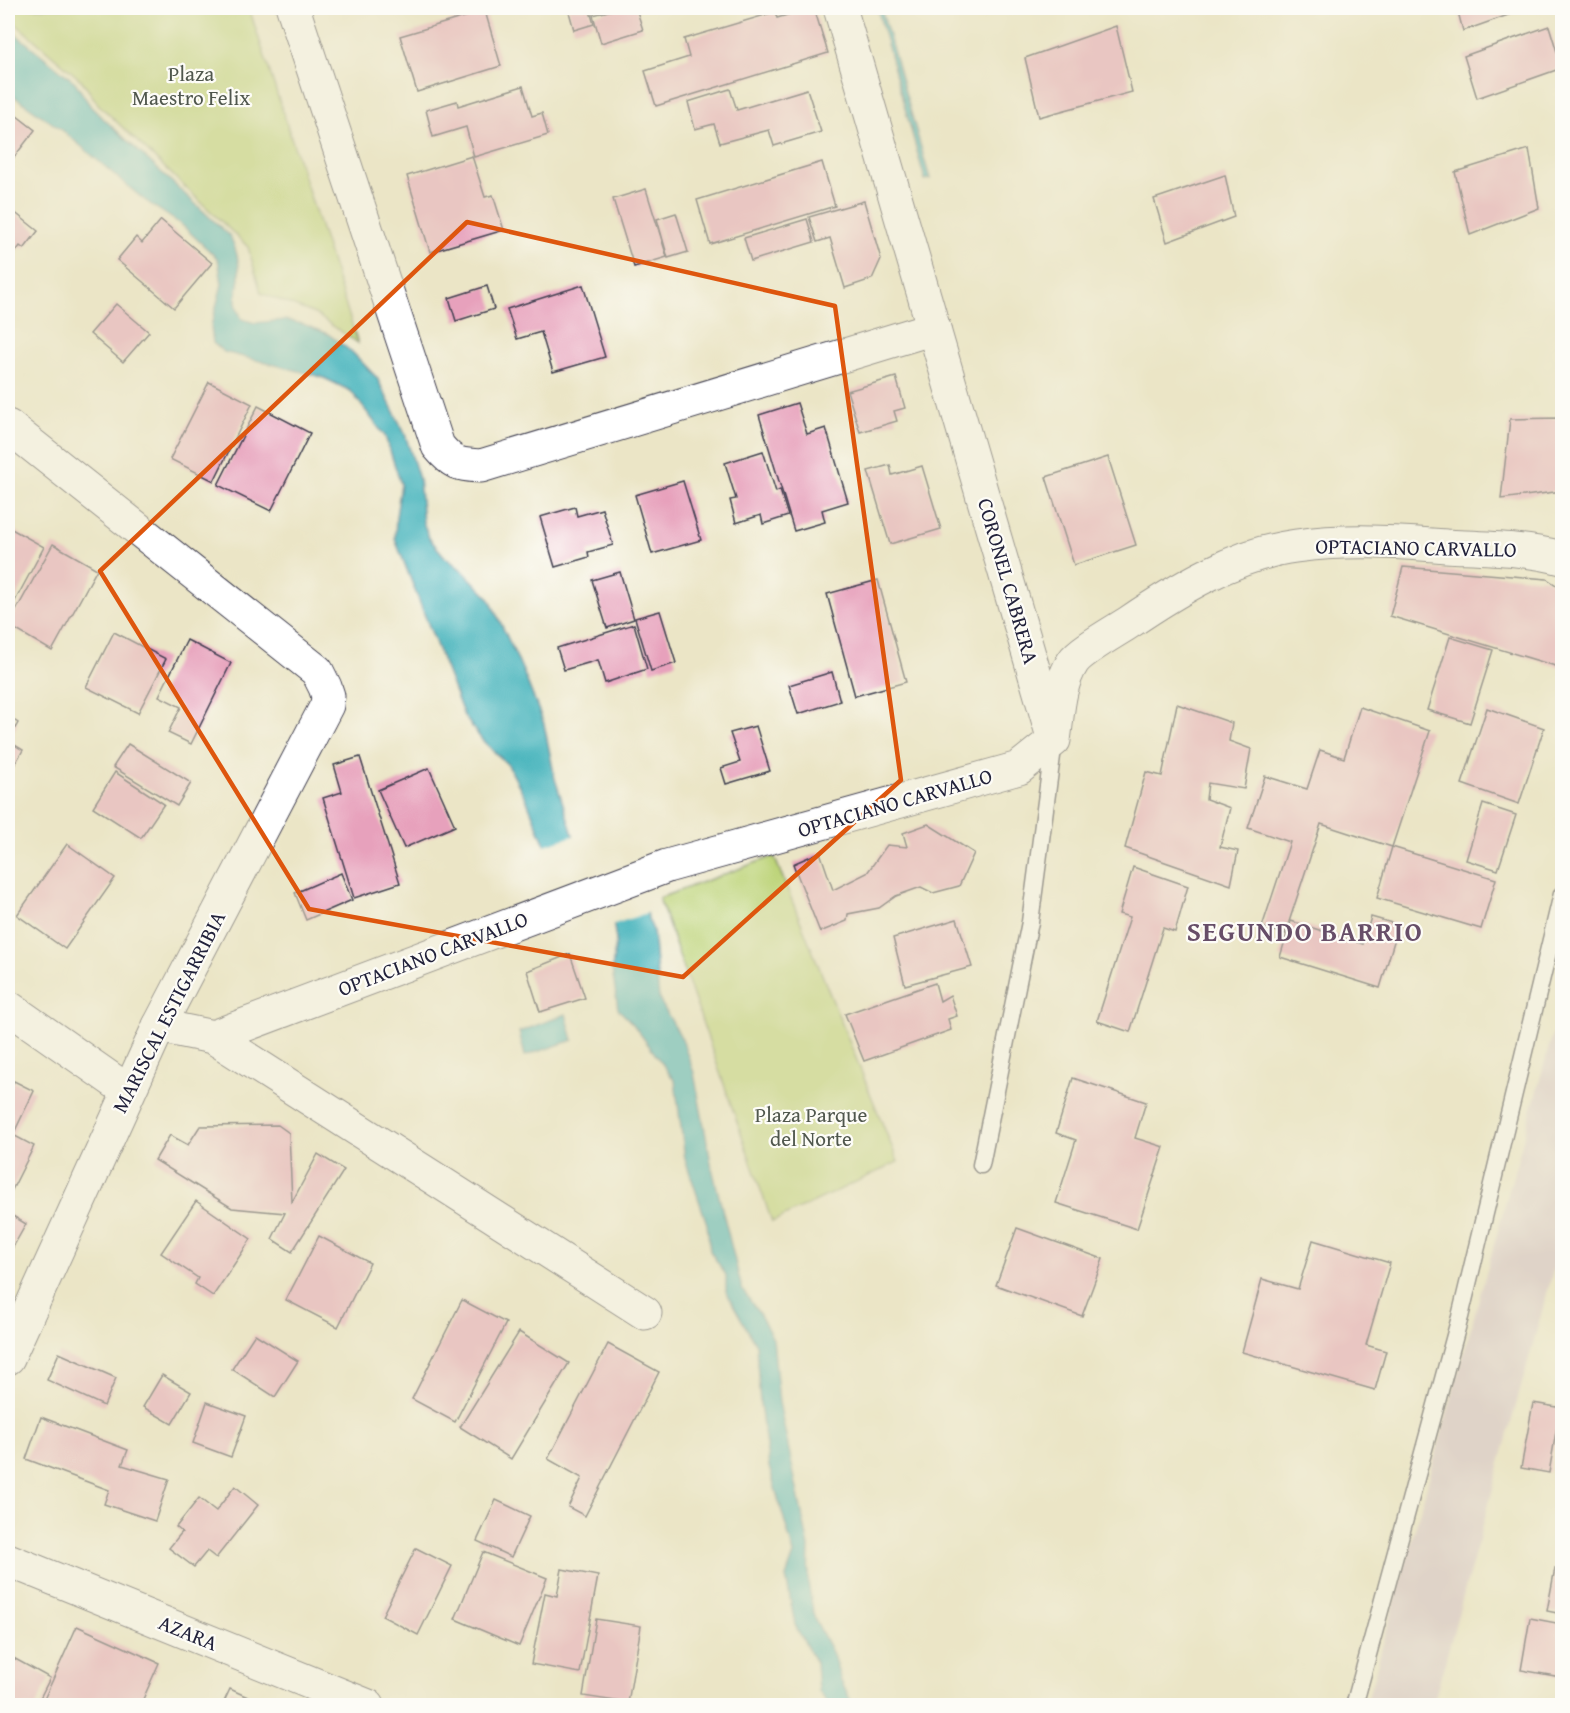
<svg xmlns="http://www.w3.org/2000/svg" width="1570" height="1713" viewBox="0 0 1570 1713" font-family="'Gentium Book Plus',serif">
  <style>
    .industrial { fill: #d1bdc9 }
    .green { fill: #bcd377; stroke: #6f7a59; stroke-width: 1.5 }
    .water { fill: #43b2bb; stroke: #326a7b; stroke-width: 1.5 }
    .pier { fill: #ebe5c6 }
    .building { fill: #e7a1bc }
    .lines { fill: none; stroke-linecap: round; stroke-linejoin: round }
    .service-casing { stroke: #403f50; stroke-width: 19 }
    .minor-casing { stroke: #403f50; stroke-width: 35 }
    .service { stroke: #fff; stroke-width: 16 }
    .minor { stroke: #fff; stroke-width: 33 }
    .marked { fill: none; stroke: #de560e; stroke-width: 4.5; stroke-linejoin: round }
    .labels { text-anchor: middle; stroke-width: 4.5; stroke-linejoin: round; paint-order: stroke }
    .park-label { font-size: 21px; fill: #50574d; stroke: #fdfcf7 }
    .street-label { font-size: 21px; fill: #22223b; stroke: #fdfcf7 }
    .district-label { font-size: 27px; font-weight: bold; letter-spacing: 1.5px; fill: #674e68; stroke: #fdfcf7 }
  </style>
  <rect width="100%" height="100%" fill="#fdfcf7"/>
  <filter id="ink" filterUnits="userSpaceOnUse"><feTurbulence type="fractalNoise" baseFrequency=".0167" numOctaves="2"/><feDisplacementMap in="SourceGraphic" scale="12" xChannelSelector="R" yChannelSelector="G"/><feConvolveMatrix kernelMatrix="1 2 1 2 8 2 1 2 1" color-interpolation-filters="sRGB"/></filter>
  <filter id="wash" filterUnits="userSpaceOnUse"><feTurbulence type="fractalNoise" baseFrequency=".008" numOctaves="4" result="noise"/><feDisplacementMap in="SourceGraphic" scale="24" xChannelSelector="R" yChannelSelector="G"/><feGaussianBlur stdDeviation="1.35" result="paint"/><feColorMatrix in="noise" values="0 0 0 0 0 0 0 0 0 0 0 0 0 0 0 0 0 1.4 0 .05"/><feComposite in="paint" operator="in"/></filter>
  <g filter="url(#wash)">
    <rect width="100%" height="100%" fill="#ebe5c6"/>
    <polygon class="industrial" points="1562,1000 1562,1239 1433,1705 1366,1705"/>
    <g class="green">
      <polygon points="8,8 249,8 358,343 315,314 261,293 248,247 98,104 82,81 8,17"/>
      <polygon points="774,856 898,1162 772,1222 659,898"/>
    </g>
    <g class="water">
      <polygon points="877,8 881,8 930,179 925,180"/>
      <path d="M 8,28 L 75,82 L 91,107 L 230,236 C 237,250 240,262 239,278 C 237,295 232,301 242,319 L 255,323 L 285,320 L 303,324 L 328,334 L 353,353 L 377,378 L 405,434 L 419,479 L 423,522 L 429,538 L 445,557 L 463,571 L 489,598 L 523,671 L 544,724 L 555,779 L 576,844 L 548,852 L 527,801 L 508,765 L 482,740 L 464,716 L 395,539 L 396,517 L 401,484 L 385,436 L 351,391 L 322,377 L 224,352 L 213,343 L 211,326 L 222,284 L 218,259 L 183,226 L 143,199 L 62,130 L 8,92 Z"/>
      <polygon points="646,904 648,919 653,930 659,999 682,1039 694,1073 712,1168 742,1289 760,1315 773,1339 779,1402 809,1547 808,1582 814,1617 833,1654 841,1681 853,1705 830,1705 818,1691 816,1663 795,1625 786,1577 794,1554 769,1467 760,1404 756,1345 726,1292 726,1275 710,1251 707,1224 685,1159 675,1081 633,1024 618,1009 612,969 616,940 612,914"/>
      <polygon points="566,1014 573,1040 525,1056 519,1032"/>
    </g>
    <g class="pier">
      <polygon points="576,835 579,843 577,846 549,855 545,853 542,846"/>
      <polygon points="646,901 649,903 650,912 611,925 610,911"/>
    </g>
    <g id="blocks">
      <g class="building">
        <polygon points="568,8 589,8 594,24 574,30"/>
        <polygon points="620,8 636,8 643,30 601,43 593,15"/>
        <polygon points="811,8 814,8 828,53 656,106 645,71 689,57 684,39 775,12 777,18"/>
        <polygon points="1457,8 1528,8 1463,31"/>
        <polygon points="485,11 501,66 417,92 400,36"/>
        <polygon points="1116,26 1132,92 1039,117 1025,58"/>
        <polygon points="1549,26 1562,68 1477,98 1464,56"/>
        <polygon points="523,86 532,116 542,113 548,135 474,157 466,127 433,137 426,110 457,101 458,106"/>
        <polygon points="730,89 737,110 807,89 821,132 774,146 769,130 720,143 714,124 695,129 688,102"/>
        <polygon points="8,109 35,130 8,165"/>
        <polygon points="1529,149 1539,208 1470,235 1455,172"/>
        <polygon points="472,156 485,197 493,195 504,230 430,252 407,176"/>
        <polygon points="822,162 835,206 710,244 697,200"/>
        <polygon points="1225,175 1234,217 1167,242 1154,199"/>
        <polygon points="646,189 667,257 634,267 613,199"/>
        <polygon points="864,201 881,259 872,279 845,288 830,238 817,242 809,217"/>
        <polygon points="8,207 38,231 24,249 20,246 8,262"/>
        <polygon points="676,213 688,252 668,258 657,219"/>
        <polygon points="807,219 814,242 751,261 744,238"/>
        <polygon points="161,220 212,263 174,308 117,260 136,237 142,243"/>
        <polygon points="583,285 605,357 553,372 541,332 517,339 507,309"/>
        <polygon points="487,286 494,309 456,321 449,298"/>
        <polygon points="116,304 149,332 123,362 90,334"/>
        <polygon points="896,377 905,408 894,411 897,421 860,432 847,391"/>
        <polygon points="209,382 252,404 214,481 170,459"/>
        <polygon points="797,403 807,434 826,428 848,502 822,510 825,522 794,531 759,415"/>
        <polygon points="258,406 310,433 271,511 218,485"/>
        <polygon points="1562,418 1562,491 1501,499 1510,419"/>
        <polygon points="763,451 776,492 780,490 788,516 763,524 761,515 736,523 730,500 736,499 725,463"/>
        <polygon points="1108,457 1136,545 1074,565 1046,477"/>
        <polygon points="890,465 892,475 922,466 941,529 890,544 868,471"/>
        <polygon points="683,481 701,540 652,554 635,495"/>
        <polygon points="575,507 577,516 602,509 613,545 588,552 589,557 555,567 540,517"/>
        <polygon points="8,527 44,547 8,614"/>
        <polygon points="53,544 97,569 52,651 8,625"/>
        <polygon points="1403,567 1547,579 1562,589 1562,668 1390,616"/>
        <polygon points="620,572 634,619 607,628 592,580"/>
        <polygon points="878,580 906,682 855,696 827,594"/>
        <polygon points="660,611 676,663 651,671 635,618"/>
        <polygon points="634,624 647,669 605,683 598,660 564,670 557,648"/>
        <polygon points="114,632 166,659 138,713 86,687"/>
        <polygon points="1450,637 1493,650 1470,723 1427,710"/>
        <polygon points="187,640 231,663 191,744 168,733 181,707 159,696"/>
        <polygon points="832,672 840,701 798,714 789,685"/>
        <polygon points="1177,704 1232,723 1229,741 1251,749 1244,789 1208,783 1206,799 1230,808 1220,847 1238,851 1231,885 1125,848 1146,772 1162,776"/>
        <polygon points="1360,707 1430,731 1392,847 1321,824 1285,934 1262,927 1290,842 1248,828 1265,776 1307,789 1320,750 1344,758"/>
        <polygon points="1487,708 1544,728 1519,804 1462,784"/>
        <polygon points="8,716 18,723 8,741 23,750 8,776"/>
        <polygon points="756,726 770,771 726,784 721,768 740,762 730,733"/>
        <polygon points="128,744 191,783 177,806 113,767"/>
        <polygon points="360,757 400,883 354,898 323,798 342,792 334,765"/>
        <polygon points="429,768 455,826 404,848 378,790"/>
        <polygon points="115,772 164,804 141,838 93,807"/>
        <polygon points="1483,804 1516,815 1498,870 1466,860"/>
        <polygon points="928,824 974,853 959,886 933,893 921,887 896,896 879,908 848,914 847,921 820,932 793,864 820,852 833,890 867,873 887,845 907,847 903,833"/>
        <polygon points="67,844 115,878 65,949 17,915"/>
        <polygon points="1392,847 1496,879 1481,929 1377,898"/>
        <polygon points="1133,867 1188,886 1175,932 1163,928 1130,1032 1097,1021 1130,917 1119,914"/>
        <polygon points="341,873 352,900 306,920 295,893"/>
        <polygon points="1371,917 1399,925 1380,988 1280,957 1291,921 1363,944"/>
        <polygon points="957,919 972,967 905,985 893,938"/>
        <polygon points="570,954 585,998 540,1012 527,971"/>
        <polygon points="935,983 940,1001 950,995 957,1016 948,1019 951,1030 864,1061 845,1014"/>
        <polygon points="1073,1078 1146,1102 1135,1138 1164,1147 1137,1229 1056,1203 1076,1140 1056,1133"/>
        <polygon points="14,1081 34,1091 13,1135 34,1146 8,1198 8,1094"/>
        <polygon points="278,1125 289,1133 292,1202 318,1154 344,1170 292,1252 272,1239 285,1213 232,1208 155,1160 170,1135 188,1145 200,1126"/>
        <polygon points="196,1201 251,1239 213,1296 195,1284 198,1278 161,1253"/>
        <polygon points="8,1213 26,1224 8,1256"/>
        <polygon points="1017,1228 1103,1259 1082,1316 996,1285"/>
        <polygon points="319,1236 370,1263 338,1327 286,1300"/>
        <polygon points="1313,1240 1390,1263 1366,1345 1386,1351 1375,1390 1242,1352 1262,1279 1298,1289"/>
        <polygon points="462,1300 506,1323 455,1422 412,1399"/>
        <polygon points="519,1332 569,1363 511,1459 460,1427"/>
        <polygon points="255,1334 298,1361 275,1397 232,1369"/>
        <polygon points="608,1344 659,1372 585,1516 568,1507 582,1478 548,1459"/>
        <polygon points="59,1353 116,1378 104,1406 47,1380"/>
        <polygon points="162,1375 191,1392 172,1424 143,1407"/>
        <polygon points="207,1402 246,1416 231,1457 193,1443"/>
        <polygon points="1533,1403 1562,1408 1562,1427 1557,1426 1549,1473 1521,1468"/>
        <polygon points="41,1417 128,1450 122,1465 169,1479 155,1521 104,1504 109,1490 26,1459"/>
        <polygon points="235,1486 258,1505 216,1558 207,1551 194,1567 169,1548 182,1532 176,1527 199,1498 216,1511"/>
        <polygon points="496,1500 530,1516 511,1557 477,1541"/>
        <polygon points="416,1548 452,1566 418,1635 382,1616"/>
        <polygon points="483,1552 547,1578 519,1646 455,1619"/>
        <polygon points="1555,1568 1562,1570 1562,1614 1547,1611"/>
        <polygon points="562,1569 598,1576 580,1673 531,1664 545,1593 557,1596"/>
        <polygon points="1530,1618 1562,1624 1561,1677 1521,1670"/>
        <polygon points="596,1619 641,1626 628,1703 583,1696"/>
        <polygon points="77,1626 159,1663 140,1706 41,1706"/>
        <polygon points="8,1655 50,1678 36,1706 12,1706 8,1703"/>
        <polygon points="230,1689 252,1699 249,1706 222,1706"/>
      </g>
    </g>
  </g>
  <g filter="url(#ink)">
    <use href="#blocks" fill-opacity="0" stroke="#403f50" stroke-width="1.5"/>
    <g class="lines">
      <defs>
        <g id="service">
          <polyline points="981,1165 1030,922 1054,741"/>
          <polyline points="1354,1706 1460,1317 1562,894"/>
        </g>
        <g id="minor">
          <path d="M 293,8 L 438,446 C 453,464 458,465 481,466 L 934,328"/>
          <polyline points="840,8 1051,730"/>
          <polyline points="8,426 317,671 325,687 328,696 327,705 159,1026 8,1358"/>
          <polyline points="8,1007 128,1091"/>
          <path d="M 159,1026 L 213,1037 L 667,866 L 1019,768 L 1054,740 C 1058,714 1058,685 1073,662 C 1080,651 1116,631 1128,623 C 1178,589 1235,554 1296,546 C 1345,539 1397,542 1446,546 C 1485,548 1524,548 1562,558"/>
          <polyline points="213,1037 645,1313"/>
          <polyline points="8,1560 368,1706"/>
        </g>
      </defs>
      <use href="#service" class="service-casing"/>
      <use href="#minor" class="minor-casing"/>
      <use href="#service" class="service"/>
      <use href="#minor" class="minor"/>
    </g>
  </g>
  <path d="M0 0H1570V1713H0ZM 467,222 L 835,306 L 901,780 L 683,977 L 309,909 L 100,571 Z" fill="#ebe5c6" fill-opacity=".55" fill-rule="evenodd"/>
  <path class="marked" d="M 467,222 L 835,306 L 901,780 L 683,977 L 309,909 L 100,571 Z"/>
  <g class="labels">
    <g class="park-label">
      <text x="191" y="81">Plaza<tspan x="191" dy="24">Maestro Felix</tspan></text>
      <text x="811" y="1122">Plaza Parque<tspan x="811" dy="24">del Norte</tspan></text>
    </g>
    <g class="street-label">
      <text transform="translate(1416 548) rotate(1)" y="7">OPTACIANO CARVALLO</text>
      <text transform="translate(1008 581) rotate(74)" y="7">CORONEL CABRERA</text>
      <text transform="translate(895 803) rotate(-16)" y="7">OPTACIANO CARVALLO</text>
      <text transform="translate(433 954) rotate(-21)" y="7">OPTACIANO CARVALLO</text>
      <text transform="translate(169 1012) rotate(-63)" y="7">MARISCAL ESTIGARRIBIA</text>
      <text transform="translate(188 1633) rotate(22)" y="7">AZARA</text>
    </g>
    <g class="district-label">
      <text x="1305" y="941">SEGUNDO BARRIO</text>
    </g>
  </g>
  <rect width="1570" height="1713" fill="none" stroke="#fdfcf7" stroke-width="30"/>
</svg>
